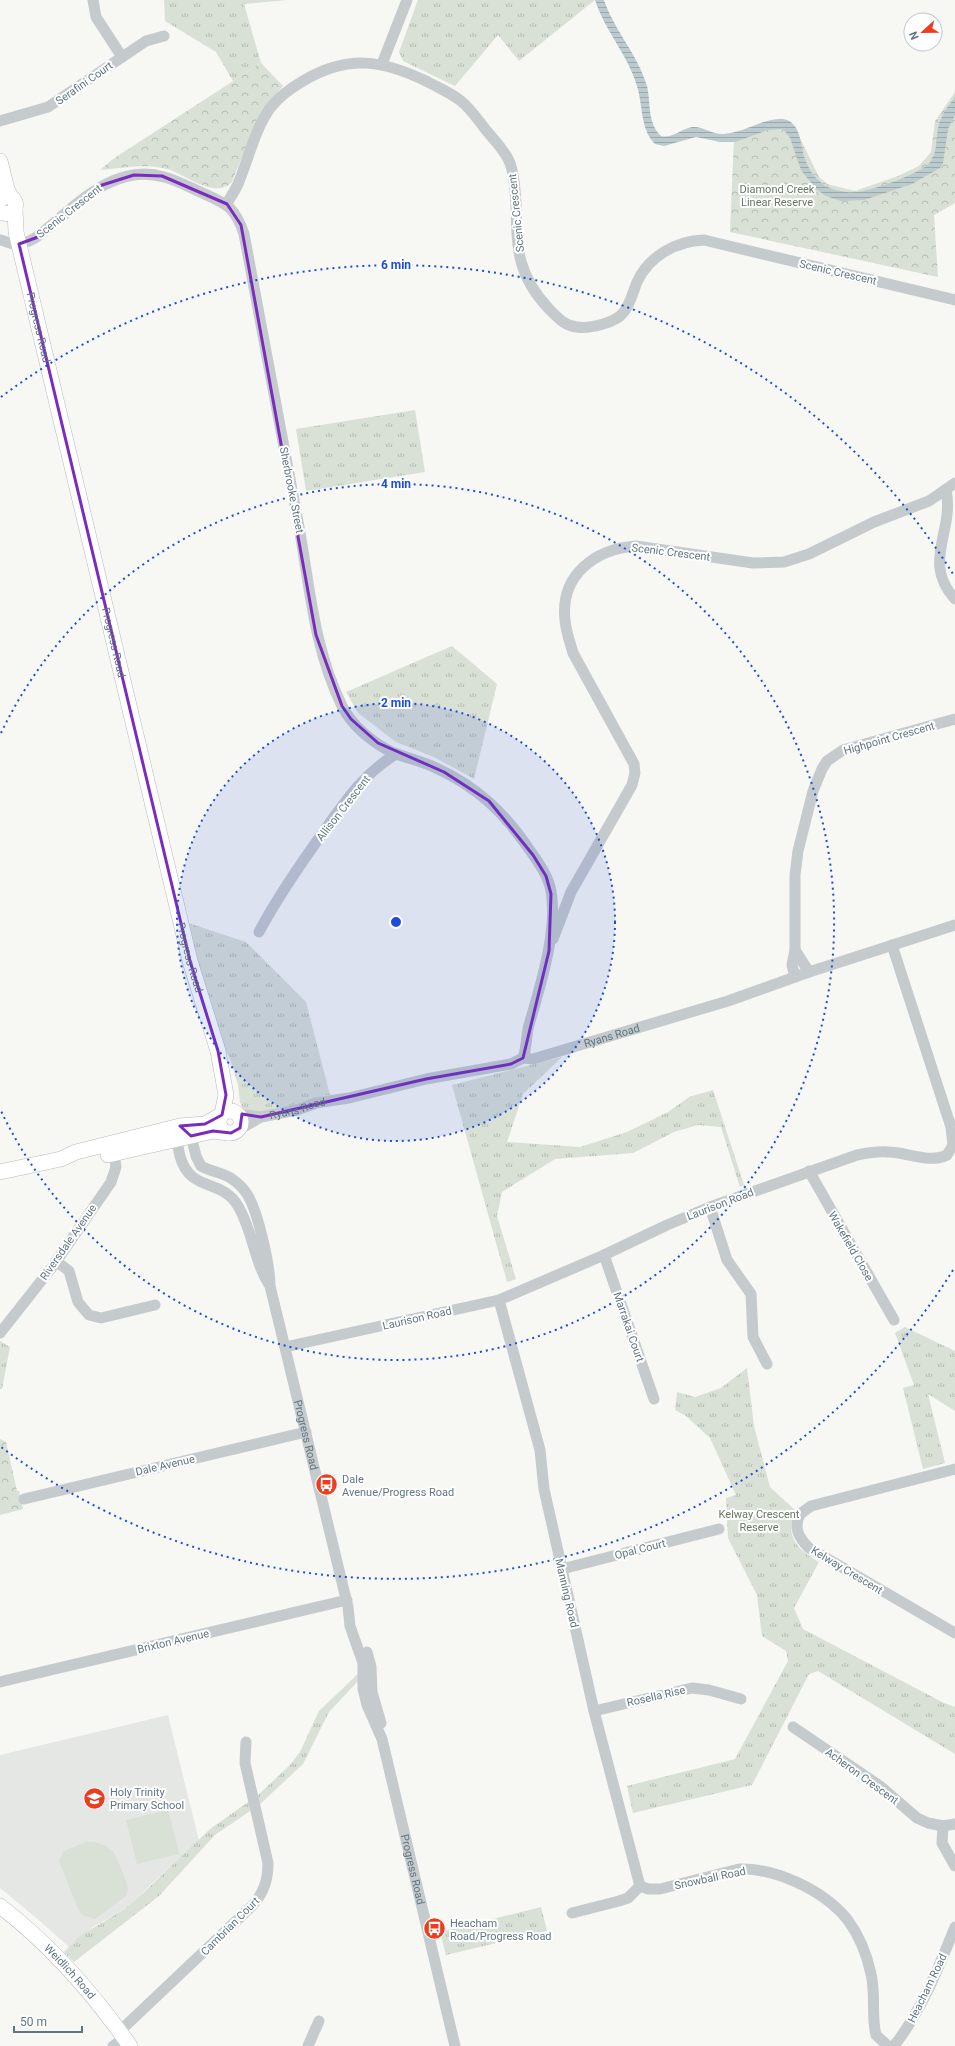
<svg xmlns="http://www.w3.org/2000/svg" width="955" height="2046" viewBox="0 0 955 2046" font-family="Roboto,sans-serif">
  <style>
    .built { fill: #e5e7e5 }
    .grass { fill: url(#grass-tufts) }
    .forest { fill: url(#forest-crowns) }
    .pitch { fill: #d9e0d5 }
    .water { fill: url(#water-rules) }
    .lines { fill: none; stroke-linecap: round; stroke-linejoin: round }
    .secondary-casing { stroke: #b4bcbf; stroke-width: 16 }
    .street { stroke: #c5cacc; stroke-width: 11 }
    .secondary { stroke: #fff; stroke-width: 15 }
    .marked { fill: none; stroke: #7b2cbf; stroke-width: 3; stroke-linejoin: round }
    .ring { fill: none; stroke: #1d4ed8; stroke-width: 2; stroke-dasharray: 2 4 }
    .labels { text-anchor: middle; stroke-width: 4; stroke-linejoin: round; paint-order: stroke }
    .street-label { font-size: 11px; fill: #607681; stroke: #fff }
    .park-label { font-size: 11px; fill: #667960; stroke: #fff }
    .poi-label { font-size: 11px; fill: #607681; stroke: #fff; text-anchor: start }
    .centre { fill: #1d4ed8; stroke: #fff; stroke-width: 2 }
    .ring-label { font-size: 12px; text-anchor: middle; font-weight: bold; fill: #1d4ed8; stroke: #fff; stroke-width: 4; stroke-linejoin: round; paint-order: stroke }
  </style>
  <defs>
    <pattern id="grass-tufts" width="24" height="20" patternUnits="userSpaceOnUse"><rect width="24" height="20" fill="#d9e0d5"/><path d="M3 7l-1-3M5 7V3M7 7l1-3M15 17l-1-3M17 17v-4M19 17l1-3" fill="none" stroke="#b3bab2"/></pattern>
    <pattern id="forest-crowns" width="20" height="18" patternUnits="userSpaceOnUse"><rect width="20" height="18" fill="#d9e0d5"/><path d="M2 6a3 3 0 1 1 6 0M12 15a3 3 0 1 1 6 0" fill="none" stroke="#b3bab2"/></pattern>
    <pattern id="water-rules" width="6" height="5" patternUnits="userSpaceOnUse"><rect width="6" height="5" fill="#bbcacd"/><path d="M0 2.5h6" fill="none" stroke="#9ba9ac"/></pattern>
  </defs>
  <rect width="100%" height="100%" fill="#f7f7f4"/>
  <polygon class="built" points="168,1715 199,1841 148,1887 138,1898 123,1910 93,1927 69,1947 40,1921 0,1888 0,1755"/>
  <g class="grass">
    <polygon points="164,0 288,0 244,4 261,63 233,81 216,52 165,21"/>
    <polygon points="418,0 595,0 519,61 498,35 455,86 403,61 399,52"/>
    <polygon points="415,410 425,472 306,491 296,429"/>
    <polygon points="452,646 497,684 474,779 434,757 396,742 358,713 346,692"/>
    <path d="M 185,922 L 246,942 L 306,1002 L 330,1095 C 318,1096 310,1102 300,1105 C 287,1109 254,1116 243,1109 L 240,1102 L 238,1085 L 232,1064 L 219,1035 Z"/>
    <polygon points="562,1057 523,1094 507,1142 580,1147 627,1132 668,1112 689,1097 713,1090 744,1185 740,1187 721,1127 698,1125 674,1132 633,1153 555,1159 502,1192 497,1216 516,1279 507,1282 452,1085"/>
    <polygon points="905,1327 955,1351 955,1411 928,1394 945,1463 923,1469 903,1388 914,1385 895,1333"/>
    <polygon points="0,1341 10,1347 2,1389 0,1389"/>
    <path d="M 747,1368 L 754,1426 L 770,1487 L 795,1510 C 785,1537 796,1548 819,1562 L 794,1608 L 803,1629 L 944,1703 L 955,1707 L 955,1754 L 818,1671 L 809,1674 L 752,1785 L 633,1813 L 627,1786 L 735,1759 L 788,1661 L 786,1651 L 762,1636 L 757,1595 L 728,1538 L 726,1498 L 736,1495 L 710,1438 L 686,1416 L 675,1410 L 677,1392 L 695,1397 L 721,1388 Z"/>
    <polygon points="360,1672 360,1679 329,1712 303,1764 258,1806 256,1797 290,1765 300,1752 319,1711"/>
    <polygon points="251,1800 253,1809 215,1835 159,1896 74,1962 64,1952 80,1936 123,1910 138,1898 210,1829"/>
    <polygon points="541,1907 547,1931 446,1955 440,1932"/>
  </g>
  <g class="forest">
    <path d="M 261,63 L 283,86 C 257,117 247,145 232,182 C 214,200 186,174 167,169 C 147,163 121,168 100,170 L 113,159 Z"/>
    <polygon points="955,92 955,203 934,215 938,277 730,232 734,138 765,124 795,128 819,177 827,184 855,191 898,176 919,166 931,152 935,121"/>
    <polygon points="0,1439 6,1442 17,1491 19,1491 23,1509 0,1515"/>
  </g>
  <g class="pitch">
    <polygon points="168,1810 179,1854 137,1864 126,1820"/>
    <path d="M 86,1842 C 97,1841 107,1845 115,1854 L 127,1884 L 128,1890 L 126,1896 L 95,1919 L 84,1916 L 79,1911 L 59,1861 L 64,1851 Z"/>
  </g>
  <path class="water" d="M 595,0 L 604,0 C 614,30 638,55 647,86 C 651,102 647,123 661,136 C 672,139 681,129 692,127 C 703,126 713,135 724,134 C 730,133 736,132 742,130 C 755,126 768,118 783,119 C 802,122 800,146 805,159 C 809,171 818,183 830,188 C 837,191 848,193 857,192 C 871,191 924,173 931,161 C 937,153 936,138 938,128 C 940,117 948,106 955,97 L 955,115 L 948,129 L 943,163 L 940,168 L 912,184 L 864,200 L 841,201 L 826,196 L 816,189 L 801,170 L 790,138 L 783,129 L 768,130 L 735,142 L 720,142 L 696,137 L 664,146 L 655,144 C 640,129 643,105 637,86 C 628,55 605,31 595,0 Z"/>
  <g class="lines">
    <defs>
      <g id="secondary">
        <polyline points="0,161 7,189 11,197"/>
        <path d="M 0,199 L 9,196 C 23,202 12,220 0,211"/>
        <path id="s3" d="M 15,209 L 16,232 L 190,961 L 218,1051 L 226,1095 L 222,1114"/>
        <circle cx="230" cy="1122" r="11"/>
        <polyline points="108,1155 213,1131 228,1133"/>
        <polyline points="0,1172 61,1159 76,1152 180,1126 205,1124 221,1115"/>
        <path id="s4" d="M 0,1906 C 52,1946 93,1993 130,2046"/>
      </g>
    </defs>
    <use href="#secondary" class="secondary-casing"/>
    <g class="street">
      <polyline points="93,0 96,17 122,57"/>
      <polyline points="382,64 407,0"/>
      <polyline points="0,121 48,107 146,41 164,36"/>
      <path d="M 227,204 C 230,197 235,191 238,184 C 248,161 255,128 271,107 C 279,97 291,88 303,81 C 348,54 383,60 428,82 C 439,88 451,93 461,101 C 470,108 478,120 486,130 C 494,140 505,150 510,163 C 515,177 515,190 516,204 C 517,249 517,275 549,309 C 557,317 565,326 577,327 C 589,329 615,323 623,313 C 630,305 633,292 637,282 C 649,256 676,241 704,240 L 955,300"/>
      <path d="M 0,240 C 6,241 11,245 18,244 C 32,243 43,232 54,223 C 84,197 120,164 164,177 C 176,180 187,186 198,191 C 224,203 234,204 244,234 C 262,332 280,430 299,527 C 310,588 314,649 342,706 C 352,726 374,744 394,753 C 407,758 421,761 434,767 C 476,786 503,811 529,849 C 538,862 548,875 551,891 C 558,932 540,986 529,1025 C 526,1036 527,1047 523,1058"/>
      <path d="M 946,490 C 955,531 921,562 955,599"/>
      <path d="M 259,932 C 277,898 299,866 322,834 C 344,803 363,774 396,754"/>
      <path d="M 553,939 L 571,892 L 632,785 L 635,773 L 634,764 L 573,653 C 570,642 566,632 565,620 C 560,575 595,549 636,546 L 753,563 L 784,562 L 809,554 L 874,522 L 929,501 L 955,483"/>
      <polyline points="795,950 809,972"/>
      <polyline points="795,977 792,965 795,950 795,875 798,851 813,791 822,769 827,761 843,750 955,719"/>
      <polyline points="238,1114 261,1117"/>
      <path id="s1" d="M 238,1130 L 261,1117 L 297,1110 L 316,1103 L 349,1098 L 426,1079 L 511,1064 L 523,1058 L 533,1059 L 728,1001 L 809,972 L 955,925"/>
      <polyline points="809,1171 894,1320"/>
      <polyline points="710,1207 727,1260 751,1294 753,1337 767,1364"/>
      <polyline points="604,1255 654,1399"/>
      <polyline points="56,1261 69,1271 78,1302 89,1315 101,1318 155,1305"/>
      <path id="s2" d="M 270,1286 C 254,1262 253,1231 238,1206 C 222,1178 190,1193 180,1156 C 177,1144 177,1138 180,1126 L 191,1136 L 196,1156 L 201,1166 C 211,1172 223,1172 232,1179 C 238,1183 243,1188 247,1194 C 258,1211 270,1266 270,1286 L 348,1607 L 350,1626 L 363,1663 L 363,1689 L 367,1705 L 382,1739 L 455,2046"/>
      <polyline points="499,1300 540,1450 544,1489 594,1711 640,1886"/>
      <polyline points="0,1333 53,1266 111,1182 116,1167 113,1148"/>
      <path d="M 285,1347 L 499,1300 L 604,1255 L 667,1225 L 710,1207 L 857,1155 C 867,1153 877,1151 888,1152 C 907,1152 929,1164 947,1155 L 953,1145 L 951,1127 L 892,945"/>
      <path d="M 955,1469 L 811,1506 L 800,1514 C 793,1528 799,1538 809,1548 L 955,1633"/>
      <polyline points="24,1499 306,1432"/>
      <polyline points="562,1569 719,1529"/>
      <polyline points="367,1652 371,1667 372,1692 381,1723"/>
      <polyline points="0,1682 347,1600"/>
      <polyline points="594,1711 692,1688 709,1690 741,1699"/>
      <polyline points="793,1727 880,1786 917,1818 928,1823 943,1826 955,1824"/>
      <polyline points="943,1826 942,1843 955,1866"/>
      <path d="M 572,1913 L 619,1901 L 628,1898 L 640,1886 L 648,1889 L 660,1889 L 739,1869 C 776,1868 823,1890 847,1919 C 859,1935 867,1955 871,1974 C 876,1994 871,2016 876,2035 L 888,2046"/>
      <path d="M 120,2031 L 253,1905 C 264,1892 268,1880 268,1863 L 245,1763 L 246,1742"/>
      <polyline points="113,2046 125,2038"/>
      <polyline points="308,2046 319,2021"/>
      <path d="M 894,2046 C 922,2010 938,1969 955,1927"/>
    </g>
    <use href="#secondary" class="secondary"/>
  </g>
  <path class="marked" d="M 134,175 L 162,176 L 227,204 L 241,225 L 316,635 L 342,706 L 351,719 L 378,743 L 444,772 L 489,801 L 533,855 L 546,876 L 551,894 L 549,951 L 523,1058 L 511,1064 L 426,1079 L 261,1117 L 242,1114 L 240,1128 L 231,1133 L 213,1131 L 191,1136 L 180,1126 L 205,1124 L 222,1115 L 226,1095 L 218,1051 L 190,961 L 19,244 L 38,237 L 99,186 Z"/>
  <circle cx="396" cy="922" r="219" fill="#1d4ed8" fill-opacity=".12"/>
  <g class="ring">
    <circle cx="396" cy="922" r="219"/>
    <path d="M1 733A438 438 0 1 1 1 1111"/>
    <path d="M953 1270A657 657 0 0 1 1 1447M1 397A657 657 0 0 1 953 574"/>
  </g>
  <defs>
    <symbol id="bus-disc" viewBox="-11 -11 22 22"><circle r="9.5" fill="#ee3c1d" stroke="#fff"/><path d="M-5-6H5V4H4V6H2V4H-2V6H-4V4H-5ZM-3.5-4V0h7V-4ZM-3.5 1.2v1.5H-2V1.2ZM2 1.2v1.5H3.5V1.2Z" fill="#fff"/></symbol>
    <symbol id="school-disc" viewBox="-11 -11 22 22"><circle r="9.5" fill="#ee3c1d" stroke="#fff"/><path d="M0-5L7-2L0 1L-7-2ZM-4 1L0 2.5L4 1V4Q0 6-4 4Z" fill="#fff"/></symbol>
  </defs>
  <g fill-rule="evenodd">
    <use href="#bus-disc" x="314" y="1472" width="25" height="25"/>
    <use href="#school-disc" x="82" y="1786" width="25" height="25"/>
    <use href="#bus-disc" x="422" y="1916" width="25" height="25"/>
  </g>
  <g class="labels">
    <g class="street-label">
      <text transform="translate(84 83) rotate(-35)" y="4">Serafini Court</text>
      <text transform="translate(69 211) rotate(-38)" y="4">Scenic Crescent</text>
      <text transform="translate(516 213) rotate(-96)" y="4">Scenic Crescent</text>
      <text transform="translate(838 272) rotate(13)" y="4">Scenic Crescent</text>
      <text dy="4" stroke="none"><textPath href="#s3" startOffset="121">Progress Road</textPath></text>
      <text transform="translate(292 490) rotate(79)" y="4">Sherbrooke Street</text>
      <text transform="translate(671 552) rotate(7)" y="4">Scenic Crescent</text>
      <text dy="4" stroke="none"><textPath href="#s3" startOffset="445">Progress Road</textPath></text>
      <text transform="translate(889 738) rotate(-16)" y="4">Highpoint Crescent</text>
      <text transform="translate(343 808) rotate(-52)" y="4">Allison Crescent</text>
      <text dy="4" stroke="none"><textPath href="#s3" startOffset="769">Progress Road</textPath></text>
      <text dy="4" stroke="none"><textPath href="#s1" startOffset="388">Ryans Road</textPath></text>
      <text dy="4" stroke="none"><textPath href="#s1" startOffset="64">Ryans Road</textPath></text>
      <text transform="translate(720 1204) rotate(-21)" y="4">Laurison Road</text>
      <text transform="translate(68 1242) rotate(-55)" y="4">Riversdale Avenue</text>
      <text transform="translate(851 1246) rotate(60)" y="4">Wakefield Close</text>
      <text transform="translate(417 1318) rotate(-13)" y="4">Laurison Road</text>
      <text transform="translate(629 1327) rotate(71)" y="4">Marrakai Court</text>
      <text dy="4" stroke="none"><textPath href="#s2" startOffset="547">Progress Road</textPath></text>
      <text transform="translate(165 1465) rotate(-13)" y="4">Dale Avenue</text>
      <text transform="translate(640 1549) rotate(-14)" y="4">Opal Court</text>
      <text transform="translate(847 1570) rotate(31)" y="4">Kelway Crescent</text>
      <text transform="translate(567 1593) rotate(77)" y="4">Manning Road</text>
      <text transform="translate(173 1641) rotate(-13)" y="4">Brixton Avenue</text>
      <text transform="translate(656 1696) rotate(-13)" y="4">Rosella Rise</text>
      <text transform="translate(862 1776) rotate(36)" y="4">Acheron Crescent</text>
      <text dy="4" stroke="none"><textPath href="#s2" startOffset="996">Progress Road</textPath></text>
      <text transform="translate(710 1878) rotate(-12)" y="4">Snowball Road</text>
      <text transform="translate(230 1926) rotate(-45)" y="4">Cambrian Court</text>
      <text dy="4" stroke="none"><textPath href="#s4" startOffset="96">Weidlich Road</textPath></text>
      <text transform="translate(927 1988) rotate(-64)" y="4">Heacham Road</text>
    </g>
    <g class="park-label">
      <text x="777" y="193">Diamond Creek<tspan x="777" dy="13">Linear Reserve</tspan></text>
      <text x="759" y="1518">Kelway Crescent<tspan x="759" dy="13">Reserve</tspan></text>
    </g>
    <g class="poi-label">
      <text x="342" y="1483">Dale<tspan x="342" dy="13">Avenue/Progress Road</tspan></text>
      <text x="110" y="1796">Holy Trinity<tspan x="110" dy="13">Primary School</tspan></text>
      <text x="450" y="1927">Heacham<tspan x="450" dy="13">Road/Progress Road</tspan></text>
    </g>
  </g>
  <circle cx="396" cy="922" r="6" class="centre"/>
  <g class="ring-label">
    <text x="396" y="269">6 min</text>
    <text x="396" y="488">4 min</text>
    <text x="396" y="707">2 min</text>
  </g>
  <g transform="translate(923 32) rotate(248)"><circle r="19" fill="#ffffff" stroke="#bfc8cd"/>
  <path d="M0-3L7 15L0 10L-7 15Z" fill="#ee3c1d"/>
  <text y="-6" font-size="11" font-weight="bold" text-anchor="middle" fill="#607681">N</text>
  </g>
  <path d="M14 2026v6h68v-6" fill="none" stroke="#607681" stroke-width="2"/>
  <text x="20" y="2026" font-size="12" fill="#607681" stroke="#ffffff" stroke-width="3" paint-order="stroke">50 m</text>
</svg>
